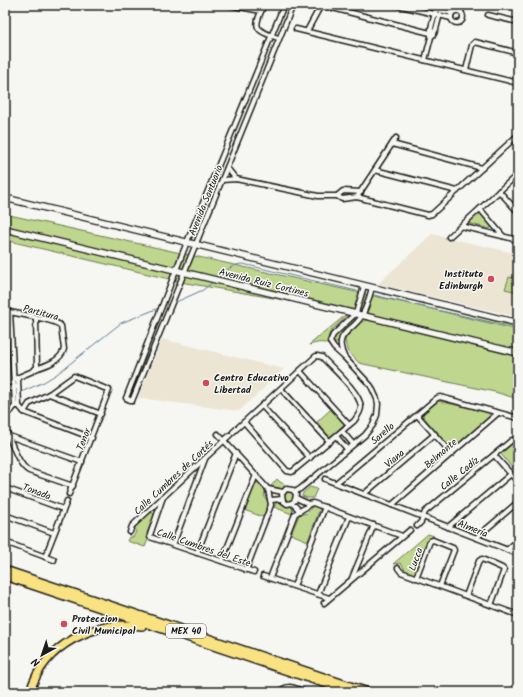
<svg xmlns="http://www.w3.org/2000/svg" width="523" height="697" viewBox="0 0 523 697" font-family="Kalam,sans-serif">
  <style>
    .built { fill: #ede5d3 }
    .green { fill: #bed68d; stroke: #6d7954 }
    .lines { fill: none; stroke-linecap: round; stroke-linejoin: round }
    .stream { stroke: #5d7e95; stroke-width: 1 }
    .minor-casing { stroke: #1c1c1c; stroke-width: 7 }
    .secondary-casing { stroke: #1c1c1c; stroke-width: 8 }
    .trunk-casing { stroke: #1c1c1c; stroke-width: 10 }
    .minor { stroke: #f6f6f2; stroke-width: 4 }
    .secondary { stroke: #f6f6f2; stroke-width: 5.5 }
    .trunk { stroke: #f8e281; stroke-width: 7 }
    .poi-dot { fill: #d1495b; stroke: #f6f6f2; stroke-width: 1.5 }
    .labels { text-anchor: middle; stroke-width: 3; stroke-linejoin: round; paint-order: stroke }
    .shield { fill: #f6f6f2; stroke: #5d5d5c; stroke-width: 1 }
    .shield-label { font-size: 9px; font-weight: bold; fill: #1c1c1c }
    .street-label { font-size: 10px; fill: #1c1c1c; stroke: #f6f6f2 }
    .poi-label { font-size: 10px; font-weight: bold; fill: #1c1c1c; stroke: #f6f6f2; text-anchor: start }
  </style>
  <rect width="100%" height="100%" fill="#f6f6f2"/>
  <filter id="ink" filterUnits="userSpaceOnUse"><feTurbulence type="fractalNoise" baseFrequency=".025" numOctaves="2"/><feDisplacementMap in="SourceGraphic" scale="8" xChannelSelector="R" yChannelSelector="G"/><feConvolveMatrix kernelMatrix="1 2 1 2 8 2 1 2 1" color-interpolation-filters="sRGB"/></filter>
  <g filter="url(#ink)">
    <g class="built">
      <polygon points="432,234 518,254 518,317 378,284"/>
      <polygon points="162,339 284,369 239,411 138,398"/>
    </g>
    <g class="green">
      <polygon points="480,212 492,226 490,229 468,223"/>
      <path d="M 5,214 L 518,328 L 518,350 L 376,317 L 518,357 L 518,399 L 495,392 L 359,363 L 347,350 L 345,340 C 348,334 357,324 364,321 C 367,319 371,320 374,321 L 360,313 L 186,283 L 5,240 Z"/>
      <polygon points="509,277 518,279 518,292 505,289"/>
      <path d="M 347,314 L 348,315 L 333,329 L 329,334 L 328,339 L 332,346 L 331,347 C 324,340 317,343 309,345 Z"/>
      <polygon points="353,319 355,319 355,320 341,334 337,343 333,343 332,341 334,336"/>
      <polygon points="438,401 488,412 490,415 489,419 454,448 450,449 423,416 424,412"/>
      <polygon points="331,409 344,424 330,438 317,422"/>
      <polygon points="518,442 518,475 501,454 513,443"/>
      <polygon points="277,479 280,482 288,486 282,489 271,486"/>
      <polygon points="258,481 266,488 264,496 269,503 263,517 244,510 256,482"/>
      <polygon points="310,487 317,489 313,498 307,498 302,496 303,493"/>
      <circle cx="289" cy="497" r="5"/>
      <polygon points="279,502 285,506 293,507 292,514 274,507 276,503"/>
      <polygon points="313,506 320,508 308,541 291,534 299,515 307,513"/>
      <path d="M 150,512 L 153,513 L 154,515 L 147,533 L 149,537 L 145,547 L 127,541 L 129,537 L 133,537 C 136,533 136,531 135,526 Z"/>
      <polygon points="428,534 434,536 431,537 429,539 415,573 412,574 405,571 403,566 400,563 393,564"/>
    </g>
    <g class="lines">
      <g class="stream">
        <path d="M 218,278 C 226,271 232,264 243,264 L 357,291"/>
        <polyline points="374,295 518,330"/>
        <polyline points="176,302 203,290 214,281"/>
        <polyline points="164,306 170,304"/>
        <polyline points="21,392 44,382 57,374 121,323 159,308"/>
        <polyline points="5,398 12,395"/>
      </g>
      <defs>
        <g id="minor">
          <polyline points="229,5 261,11"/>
          <path d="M 264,5 C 253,28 254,30 278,38"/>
          <polyline points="284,5 187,242 126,398 132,401 293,5"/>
          <polyline points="397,5 451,18"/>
          <polyline points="421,5 452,13"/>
          <circle cx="457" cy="17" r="6"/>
          <polyline points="461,12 463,5"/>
          <polyline points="488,15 518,22"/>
          <polyline points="296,29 518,83"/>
          <polyline points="307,31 321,5 434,34"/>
          <polyline points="433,35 436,29 440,14"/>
          <polyline points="425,60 431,37 431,28 436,9"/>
          <polyline points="466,70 472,45 475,42 518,53"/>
          <polyline points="392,144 482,168"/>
          <polyline points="227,168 236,179"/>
          <polyline points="375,170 457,191"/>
          <polyline points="222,180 236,179 318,196 337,196 342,199 357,197 428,215 432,214 518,135"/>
          <polyline points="499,191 518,212"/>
          <polyline points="337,196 343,191 361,192"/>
          <polyline points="357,197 396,138"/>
          <polyline points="480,209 503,236"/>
          <polyline points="461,226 518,240"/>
          <polyline points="449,237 518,174"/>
          <path d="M 5,311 C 16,314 55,319 61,326 L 64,349 C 61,361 45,366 35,369"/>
          <polyline points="10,312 15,406"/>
          <path d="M 344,356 C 333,333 352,332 361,317 C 367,308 369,297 372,288"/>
          <polyline points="300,371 349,425"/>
          <polyline points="14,379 33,371 37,368 36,318"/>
          <polyline points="18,379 19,406"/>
          <polyline points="5,389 16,387"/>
          <polyline points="281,389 330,442"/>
          <polyline points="49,394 101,414"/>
          <polyline points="262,406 310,458"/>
          <polyline points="24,412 29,404 49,394 74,376 109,390 69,494"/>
          <polyline points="5,413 11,411 15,406 19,406 24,412 92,438"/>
          <polyline points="417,415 452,454"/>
          <path d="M 5,428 C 11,440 17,464 29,471 L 73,486"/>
          <polyline points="342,431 353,444"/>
          <path d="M 233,432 L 244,422 L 316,356 L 317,356 L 322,357 C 332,368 360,392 361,407 C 361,412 357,417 354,421 L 292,472 L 287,471 L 244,422"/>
          <polyline points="218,434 268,489"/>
          <polyline points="9,436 82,462"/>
          <polyline points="336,436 347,449"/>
          <polyline points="494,455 518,482"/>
          <polyline points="325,479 518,554"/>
          <polyline points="336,483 437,398 440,397 518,418"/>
          <polyline points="5,488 63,509"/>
          <polyline points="268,489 283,492"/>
          <polyline points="295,492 300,489 365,435 373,425 377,415 378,404 377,399 371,386 345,358 334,348 330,342 333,335 356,313 364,286"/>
          <polyline points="364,494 435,434"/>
          <polyline points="163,497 150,535 150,537 254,572"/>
          <polyline points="296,498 309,504"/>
          <polyline points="271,500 282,499"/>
          <polyline points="292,503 295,500 296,494 293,490 286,489 282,494 283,501 287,504 292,503 300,511"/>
          <polyline points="309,504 313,503 402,536"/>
          <polyline points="392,505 498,413"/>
          <polyline points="5,515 54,533"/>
          <polyline points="417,526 421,522 425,512 512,440 518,440"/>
          <polyline points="448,527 511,474"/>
          <polyline points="130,532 132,526 230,435"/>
          <polyline points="476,538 518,502"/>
          <polyline points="5,542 54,560"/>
          <polyline points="173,545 205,459"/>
          <polyline points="507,550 518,540"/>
          <polyline points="197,553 236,453"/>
          <polyline points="45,557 67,501"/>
          <polyline points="222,561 256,475"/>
          <polyline points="398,568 401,572 518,615"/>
          <polyline points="246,570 271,505 268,489"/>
          <polyline points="263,576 329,598"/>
          <path d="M 270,578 L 295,514 C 300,509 304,511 309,504"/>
          <polyline points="352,578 374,525"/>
          <polyline points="416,578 430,541 433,540 453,548 454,550 440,586"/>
          <polyline points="294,586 325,507"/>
          <polyline points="318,594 349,517"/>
          <polyline points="466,596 479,561 482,559 502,568 504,570 491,605"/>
          <polyline points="324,603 410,530"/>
          <path d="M 279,692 C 289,683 294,688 305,692"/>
        </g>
        <g id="secondary">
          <polyline points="5,198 518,323"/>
          <polyline points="5,229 518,353"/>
        </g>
        <g id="trunk">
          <polyline points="5,570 368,692"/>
          <polyline points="5,576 350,692"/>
          <path d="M 30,692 C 44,644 95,620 142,626"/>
        </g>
      </defs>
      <use href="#minor" class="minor-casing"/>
      <use href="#secondary" class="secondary-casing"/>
      <use href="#trunk" class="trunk-casing"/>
      <use href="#minor" class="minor"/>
      <use href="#secondary" class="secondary"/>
      <use href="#trunk" class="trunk"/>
    </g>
  </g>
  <g class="poi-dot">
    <circle cx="491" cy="279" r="4"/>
    <circle cx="206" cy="383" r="4"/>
    <circle cx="64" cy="624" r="4"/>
  </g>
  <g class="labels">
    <rect class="shield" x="166" y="624" width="40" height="14" rx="3"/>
    <g class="shield-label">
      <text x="186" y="634">MEX 40</text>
    </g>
    <g class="street-label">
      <text transform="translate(205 200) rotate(-68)" y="4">Avenida Santuario</text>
      <text transform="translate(264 282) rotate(14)" y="4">Avenida Ruiz Cortines</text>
      <text transform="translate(41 312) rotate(15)" y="4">Partitura</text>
      <text transform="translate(382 433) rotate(-40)" y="4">Sarello</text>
      <text transform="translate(83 439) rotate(-68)" y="4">Tenor</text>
      <text transform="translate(440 453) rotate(-41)" y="4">Belmonte</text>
      <text transform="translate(394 458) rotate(-40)" y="4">Viana</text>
      <text transform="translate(459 473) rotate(-39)" y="4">Calle Cadíz</text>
      <text transform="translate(173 477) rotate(-43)" y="4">Calle Cumbres de Cortés</text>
      <text transform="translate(37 491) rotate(20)" y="4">Tonada</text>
      <text transform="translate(473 528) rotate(21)" y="4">Almería</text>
      <text transform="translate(204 547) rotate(19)" y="4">Calle Cumbres del Este</text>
      <text transform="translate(415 559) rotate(-70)" y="4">Lucca</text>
    </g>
    <g class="poi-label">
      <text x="483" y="277" text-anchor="end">Instituto<tspan x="483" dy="12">Edinburgh</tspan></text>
      <text x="214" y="381">Centro Educativo<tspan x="214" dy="12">Libertad</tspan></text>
      <text x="72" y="622">Proteccion<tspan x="72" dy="12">Civil Municipal</tspan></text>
    </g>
  </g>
  <rect width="523" height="697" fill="none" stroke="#f6f6f2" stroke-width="20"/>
  <rect x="10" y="10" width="503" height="677" fill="none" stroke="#1c1c1c" stroke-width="1.5" filter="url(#ink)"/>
  <g transform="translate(42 655) rotate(220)" stroke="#f6f6f2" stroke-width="3" paint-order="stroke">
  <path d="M0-3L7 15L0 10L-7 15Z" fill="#1c1c1c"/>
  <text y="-6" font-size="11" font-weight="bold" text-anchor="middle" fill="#1c1c1c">N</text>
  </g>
</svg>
